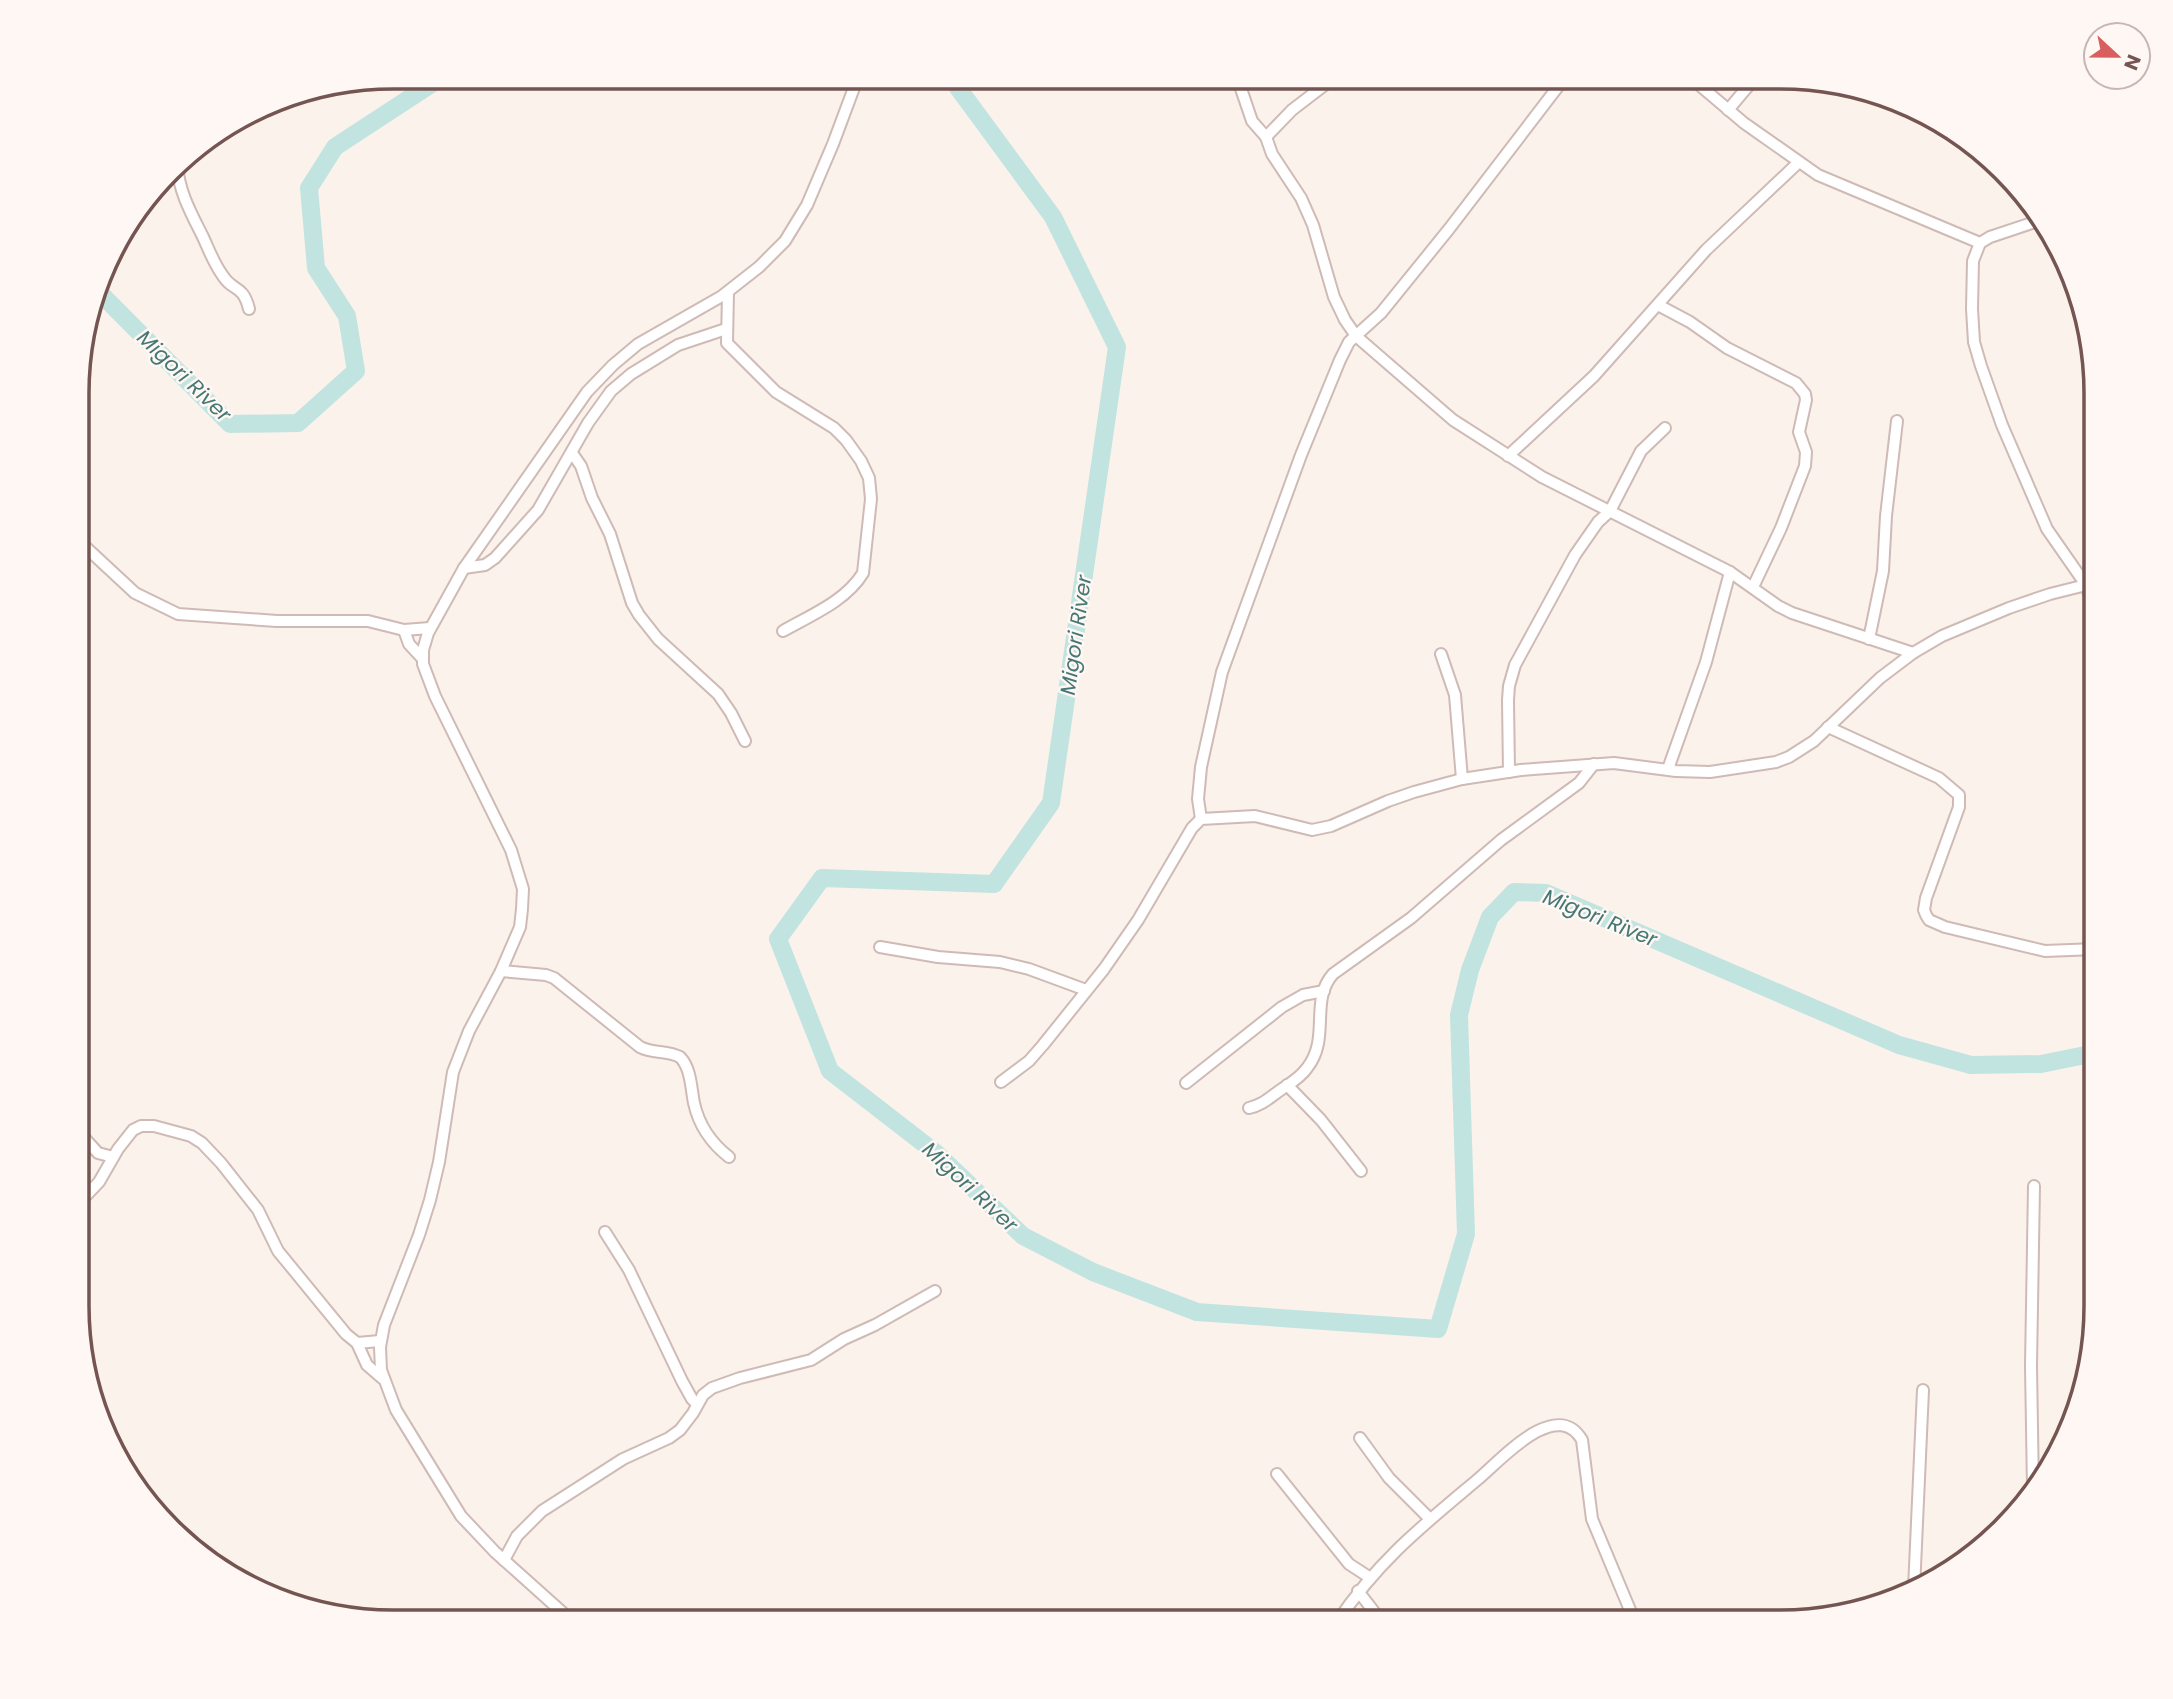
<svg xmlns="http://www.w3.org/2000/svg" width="2173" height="1699" viewBox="0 0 2173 1699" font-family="Poppins,sans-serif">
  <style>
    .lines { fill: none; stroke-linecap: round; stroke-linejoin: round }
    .river { stroke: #c2e4e0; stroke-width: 18 }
    .minor-casing { stroke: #cfbab5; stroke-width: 14 }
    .minor { stroke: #fff; stroke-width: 10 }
    .labels { text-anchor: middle; stroke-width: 5; stroke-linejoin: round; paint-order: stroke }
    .water-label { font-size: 21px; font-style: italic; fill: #457874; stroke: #fef7f3 }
    .rim { fill: none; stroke: #755551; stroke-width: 3.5 }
  </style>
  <rect width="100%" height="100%" fill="#fbf2ec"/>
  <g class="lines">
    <g class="river">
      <polyline points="950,77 1053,217 1117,347 1051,803 994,884 822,878 778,939 830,1071 936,1153 1023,1236 1093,1272 1197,1312 1438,1329 1466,1234 1459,1015 1470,970 1490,917 1514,892 1546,893 1899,1045 1971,1065 2041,1064 2095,1053"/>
      <polyline points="100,293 230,424 298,423 356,371 347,316 316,268 309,188 335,147 442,77"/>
    </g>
    <defs>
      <g id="minor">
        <polyline points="1237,77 1252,121 1266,137 1272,154 1301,198 1313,225 1334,297 1345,320 1356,336 1453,420 1542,477 1730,572 1778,606 1792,613 1913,653"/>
        <polyline points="1691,78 1744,123 1818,175 1980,243 1990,237 2038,221"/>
        <polyline points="1728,110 1755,78"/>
        <polyline points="1266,137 1292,110 1335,77"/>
        <path d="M 177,165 C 179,192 191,213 203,237 C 209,250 214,264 223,276 C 233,292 243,284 249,309"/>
        <polyline points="1980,243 1973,261 1972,309 1974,342 1981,366 2002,425 2047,529 2086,585 2096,614"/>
        <path d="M 728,292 L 727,343 L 776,392 L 834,428 L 846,440 L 861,461 L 869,478 L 871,499 L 863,573 C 846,601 811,615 783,631"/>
        <polyline points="1658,305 1690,322 1727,348 1796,383 1805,394 1806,400 1799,432 1806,452 1805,466 1781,528 1753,587"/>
        <polyline points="572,453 581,466 592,498 610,534 632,603 639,615 658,639 718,694 731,713 745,741"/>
        <polyline points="1508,456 1594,376 1706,250 1799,162"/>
        <polyline points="79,541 135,593 178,614 277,621 368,621 404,630 430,628"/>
        <polyline points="464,568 485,565 495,558 538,510 588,423 611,391 631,374 678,345 726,329"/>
        <polyline points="404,630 409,644 422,658"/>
        <polyline points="1869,639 1883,571 1886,516 1897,421"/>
        <polyline points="1441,654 1455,695 1462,779"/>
        <polyline points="1828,727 1939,778 1959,795 1959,807 1926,898 1924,910 1926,915 1929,920 1945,927 2045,951 2096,949"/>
        <polyline points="1668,769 1706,662 1730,572"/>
        <polyline points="1509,772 1508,700 1509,686 1515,665 1575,555 1598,522 1610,511 1641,451 1665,428"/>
        <polyline points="1201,819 1198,799 1201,767 1222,672 1301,455 1340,360 1349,342 1381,313 1449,229 1560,84"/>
        <polyline points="880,947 938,957 1000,962 1029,969 1086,990"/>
        <path d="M 501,971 L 546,975 L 554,978 L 640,1047 C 653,1054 667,1050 680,1057 C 691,1068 691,1088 694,1103 C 699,1126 711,1143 729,1157"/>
        <polyline points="1001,1082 1029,1061 1043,1045 1104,969 1138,920 1192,828 1201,819 1255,816 1312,830 1331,826 1388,801 1414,792 1462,779 1521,770 1614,763 1676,771 1710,772 1776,762 1789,757 1814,741 1880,678 1913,653 1942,636 2009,608 2050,594 2086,585 2096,585"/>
        <polyline points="1186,1083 1282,1007 1303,995 1324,991"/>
        <polyline points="1287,1085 1321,1120 1361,1171"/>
        <path d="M 1249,1108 C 1263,1105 1270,1097 1282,1089 C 1291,1083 1301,1077 1307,1068 C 1331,1038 1309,1001 1333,974 L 1411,918 L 1501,840 L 1579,783 L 1594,764"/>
        <polyline points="78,1131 98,1153 113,1157"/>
        <polyline points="78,1204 99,1182 118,1149 133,1130 141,1126 154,1126 191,1136 202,1143 221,1163 258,1210 278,1251 346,1334 357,1343 380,1341"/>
        <polyline points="605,1232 629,1270 682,1381 692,1399 697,1404"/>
        <polyline points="357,1343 367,1365 382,1378"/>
        <polyline points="1360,1438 1389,1478 1430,1519"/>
        <polyline points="1277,1474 1349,1564 1369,1577"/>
        <polyline points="2033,1489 2031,1366 2034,1186"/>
        <polyline points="504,1560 517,1536 542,1511 623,1459 669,1438 680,1430 693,1413 703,1395 712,1388 740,1378 811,1360 844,1339 875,1325 935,1291"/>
        <polyline points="1914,1589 1923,1390"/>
        <polyline points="1358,1591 1382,1622"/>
        <polyline points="572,1621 495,1552 461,1516 396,1410 381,1370 380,1347 384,1325 419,1235 430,1200 439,1162 453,1072 469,1031 501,971 520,927 522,909 523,889 511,850 435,696 423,664 423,650 428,633 464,568 587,392 613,365 638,344 722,296 759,267 785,241 807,205 833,144 858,77"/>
        <path d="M 1337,1622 C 1379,1560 1421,1527 1477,1480 C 1499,1462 1556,1396 1582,1440 L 1592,1519 L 1635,1622"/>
      </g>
    </defs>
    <use href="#minor" class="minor-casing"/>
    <use href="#minor" class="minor"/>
  </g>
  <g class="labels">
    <g class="water-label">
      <text transform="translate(184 376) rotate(44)" y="7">Migori River</text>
      <text transform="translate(1076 635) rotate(-82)" y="7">Migori River</text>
      <text transform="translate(1600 918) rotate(22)" y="7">Migori River</text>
      <text transform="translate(970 1187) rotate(43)" y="7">Migori River</text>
    </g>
  </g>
  <path d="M0 0H2173V1699H0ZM393 89H1780A304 304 0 0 1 2084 393V1306A304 304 0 0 1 1780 1610H393A304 304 0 0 1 89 1306V393A304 304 0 0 1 393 89Z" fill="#fef7f3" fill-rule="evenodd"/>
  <path class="rim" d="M393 89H1780A304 304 0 0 1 2084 393V1306A304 304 0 0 1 1780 1610H393A304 304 0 0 1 89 1306V393A304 304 0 0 1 393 89Z"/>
  <g transform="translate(2117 56) rotate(112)"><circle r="33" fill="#fef7f3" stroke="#c7b6b2" stroke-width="2"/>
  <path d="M0-5L12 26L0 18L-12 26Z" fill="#d85e60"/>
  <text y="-10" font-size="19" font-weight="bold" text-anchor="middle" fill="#755551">N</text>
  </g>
</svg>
